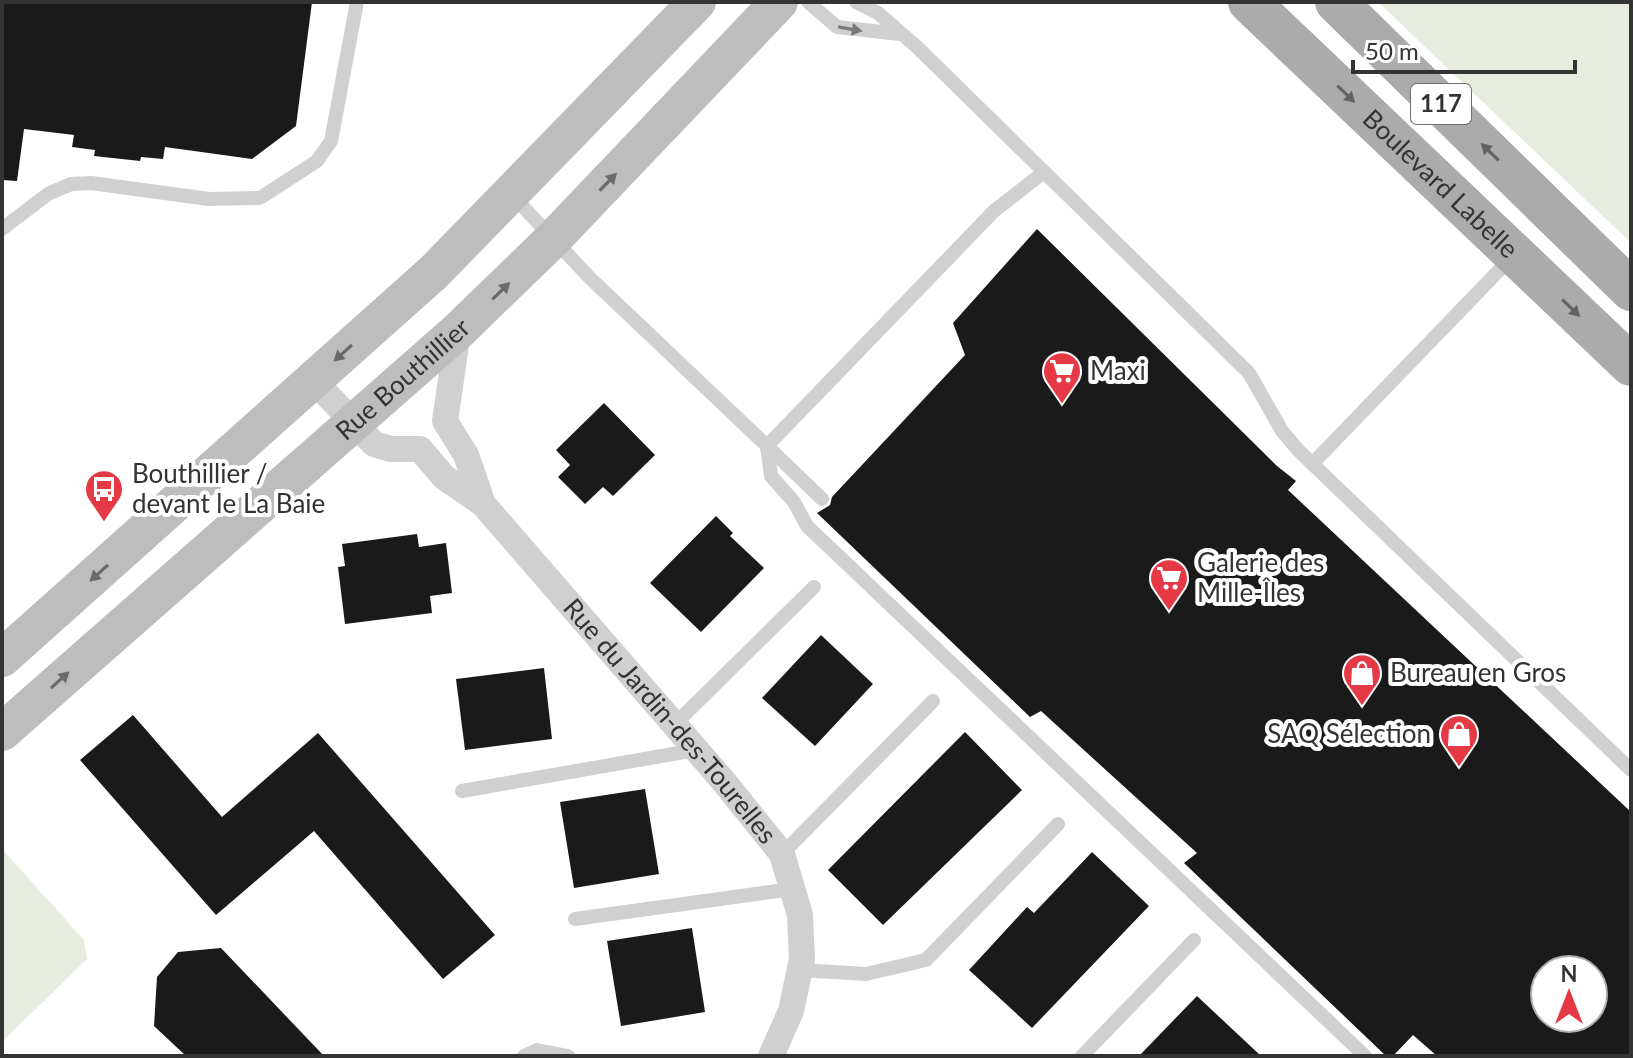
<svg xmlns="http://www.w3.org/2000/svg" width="1633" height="1058" viewBox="0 0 1633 1058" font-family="Lato,sans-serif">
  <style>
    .green { fill: #e6ecdf }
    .building { fill: #1a1a1a; fill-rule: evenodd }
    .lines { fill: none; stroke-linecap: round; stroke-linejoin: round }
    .lane { stroke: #d0d0d0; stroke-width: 14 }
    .street { stroke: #d0d0d0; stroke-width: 26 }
    .secondary { stroke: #bdbdbd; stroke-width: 38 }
    .primary { stroke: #ababab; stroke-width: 42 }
    .oneway { fill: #7a7a7a }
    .oneway2 { fill: #636363 }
    .oneway3 { fill: #6a6a6a }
    .labels { text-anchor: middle; stroke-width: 8; stroke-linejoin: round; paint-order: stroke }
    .shield { fill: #fff; stroke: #707070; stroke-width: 2 }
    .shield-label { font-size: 24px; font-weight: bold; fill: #333 }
    .street-label { font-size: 26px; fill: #333; stroke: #fff }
    .poi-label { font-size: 26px; fill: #333; stroke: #fff; text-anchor: start }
  </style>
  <rect width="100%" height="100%" fill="#fff"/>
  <g class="green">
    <polygon points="1378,2 1631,2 1631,243"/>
    <polygon points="2,849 84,940 87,959 2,1042"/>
  </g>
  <g class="building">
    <polygon points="2,2 312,2 296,126 252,159 165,147 163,159 141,157 140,161 94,156 95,150 72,147 74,135 24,129 17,181 2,180"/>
    <path d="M 1037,229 L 1277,466 L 1296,481 L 1288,490 L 1631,812 L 1631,1056 L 1437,1056 L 1413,1035 L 1393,1056 L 1386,1056 L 1184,863 L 1197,853 L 1041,711 L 1030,717 L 817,513 L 830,505 L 832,497 L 965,355 L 953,323 ZM 1545,970 L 1593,970 L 1593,1018 L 1545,1018 Z"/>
    <polygon points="604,403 655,455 613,496 603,487 585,504 558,477 570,465 556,450"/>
    <polygon points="716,516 733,533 730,536 764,568 701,632 650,583"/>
    <polygon points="417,534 419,547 446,543 452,593 430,596 432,613 345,624 338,567 345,566 342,544"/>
    <polygon points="821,635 873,684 815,746 762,698"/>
    <polygon points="544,668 552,739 465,750 456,679"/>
    <polygon points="133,715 222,817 318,733 495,935 443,979 314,831 216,915 80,760"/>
    <polygon points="965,732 1022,790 883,925 828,870"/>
    <polygon points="645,789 659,874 574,888 560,802"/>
    <polygon points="1092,852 1149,906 1032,1028 969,970 1027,907 1034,913"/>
    <polygon points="692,928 705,1012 621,1026 607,941"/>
    <polygon points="221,948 324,1056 186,1056 154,1026 157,977 178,952"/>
    <polygon points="1197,996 1261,1056 1139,1056"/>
  </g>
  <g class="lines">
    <g class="lane">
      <polyline points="808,2 837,27 900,34"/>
      <polyline points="856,2 878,13 917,47 1249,373 1282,431 1298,450 1631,770"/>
      <polyline points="512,195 590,278 767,446 994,211 1044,172"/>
      <polyline points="2,229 48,194 71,184 91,183 209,199 260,198 317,161 331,141 357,2"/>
      <polyline points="767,446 771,476 794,502 807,526 1365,1056"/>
      <polyline points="767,446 822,499"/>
      <polyline points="1313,463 1513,256"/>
      <polyline points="674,725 814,587"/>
      <polyline points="462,791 696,750"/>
      <polyline points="782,854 933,701"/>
      <polyline points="575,919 792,889"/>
      <polyline points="800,970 866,974 926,960 1058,824"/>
      <polyline points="524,1056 537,1050 568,1056"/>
      <polyline points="1082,1056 1194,940"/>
    </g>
    <g class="street">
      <polyline points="458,331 445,421 466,455 483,504"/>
      <path id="s1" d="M 313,380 L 374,444 L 391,449 L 420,449 L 444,477 L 483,504 L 725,783 L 782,854 L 800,915 L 802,959 L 791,1011 L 771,1056"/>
    </g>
    <g class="secondary">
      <polyline points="2,658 434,272 697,2"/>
      <path id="s2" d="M 2,732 L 458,331 L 554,238 L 779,2"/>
    </g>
    <g class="primary">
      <path id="s3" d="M 1249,2 L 1631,365"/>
      <polyline points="1336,2 1631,290"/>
    </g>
  </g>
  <defs><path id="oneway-solid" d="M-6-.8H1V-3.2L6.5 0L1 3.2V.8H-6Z" transform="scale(2)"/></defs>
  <use class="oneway" href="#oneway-solid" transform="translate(850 29) rotate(10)"/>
  <g class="oneway2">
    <use href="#oneway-solid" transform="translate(1346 94) rotate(44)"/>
    <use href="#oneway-solid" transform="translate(1490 152) rotate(-136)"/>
    <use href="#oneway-solid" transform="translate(1571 308) rotate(44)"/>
  </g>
  <g class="oneway3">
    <use href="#oneway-solid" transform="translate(608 182) rotate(-46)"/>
    <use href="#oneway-solid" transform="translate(501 291) rotate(-44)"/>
    <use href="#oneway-solid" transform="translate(343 353) rotate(138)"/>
    <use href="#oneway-solid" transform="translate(99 573) rotate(138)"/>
    <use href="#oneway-solid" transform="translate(60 680) rotate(-42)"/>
  </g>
  <defs>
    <symbol id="supermarket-pin" viewBox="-11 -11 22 30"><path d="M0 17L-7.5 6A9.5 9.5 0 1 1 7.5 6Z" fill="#e63946" stroke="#fff"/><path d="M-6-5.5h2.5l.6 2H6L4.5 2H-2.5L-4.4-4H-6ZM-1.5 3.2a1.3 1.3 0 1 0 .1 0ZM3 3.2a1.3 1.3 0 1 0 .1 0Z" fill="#fff"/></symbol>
    <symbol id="bus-pin" viewBox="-11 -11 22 30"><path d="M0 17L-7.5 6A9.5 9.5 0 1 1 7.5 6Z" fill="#e63946" stroke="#fff"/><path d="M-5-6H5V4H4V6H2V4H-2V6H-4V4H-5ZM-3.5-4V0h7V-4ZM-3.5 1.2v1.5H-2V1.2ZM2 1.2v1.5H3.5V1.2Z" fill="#fff"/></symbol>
    <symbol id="shop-pin" viewBox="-11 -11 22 30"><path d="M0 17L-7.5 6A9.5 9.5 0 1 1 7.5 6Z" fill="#e63946" stroke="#fff"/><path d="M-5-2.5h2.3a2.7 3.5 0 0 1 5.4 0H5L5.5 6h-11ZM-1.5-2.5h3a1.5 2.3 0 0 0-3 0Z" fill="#fff"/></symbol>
  </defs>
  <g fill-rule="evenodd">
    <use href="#supermarket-pin" x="1040" y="349" width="44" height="60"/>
    <use href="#bus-pin" x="82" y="467" width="44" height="60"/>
    <use href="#supermarket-pin" x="1147" y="556" width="44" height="60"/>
    <use href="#shop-pin" x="1340" y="651" width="44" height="60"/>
    <use href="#shop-pin" x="1437" y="712" width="44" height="60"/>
  </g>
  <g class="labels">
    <rect class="shield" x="1411" y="84" width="60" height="40" rx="6"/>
    <g class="shield-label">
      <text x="1441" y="112">117</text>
    </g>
    <g class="street-label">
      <text dy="9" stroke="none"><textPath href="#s3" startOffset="264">Boulevard Labelle</textPath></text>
      <text dy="9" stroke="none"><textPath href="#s2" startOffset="534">Rue Bouthillier</textPath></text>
      <text dy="9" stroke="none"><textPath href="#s1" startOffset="506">Rue du Jardin-des-Tourelles</textPath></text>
    </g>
    <g class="poi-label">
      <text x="1090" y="380">Maxi</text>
      <text x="132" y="483">Bouthillier /<tspan x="132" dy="30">devant le La Baie</tspan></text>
      <text x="1197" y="572">Galerie des<tspan x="1197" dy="30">Mille-Îles</tspan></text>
      <text x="1390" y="682">Bureau en Gros</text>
      <text x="1431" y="743" text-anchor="end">SAQ Sélection</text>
    </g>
  </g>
  <rect width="1633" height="1058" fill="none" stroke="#333333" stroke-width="8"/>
  <g transform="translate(1569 994)"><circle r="38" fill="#ffffff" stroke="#adadad" stroke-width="2"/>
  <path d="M0-6L14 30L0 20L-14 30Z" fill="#e63946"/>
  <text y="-12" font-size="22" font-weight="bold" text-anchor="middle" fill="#333333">N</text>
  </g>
  <path d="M1353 60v12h222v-12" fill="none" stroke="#333333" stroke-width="4"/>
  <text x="1365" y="60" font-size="24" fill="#333333" stroke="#ffffff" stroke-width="6" paint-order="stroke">50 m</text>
</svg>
